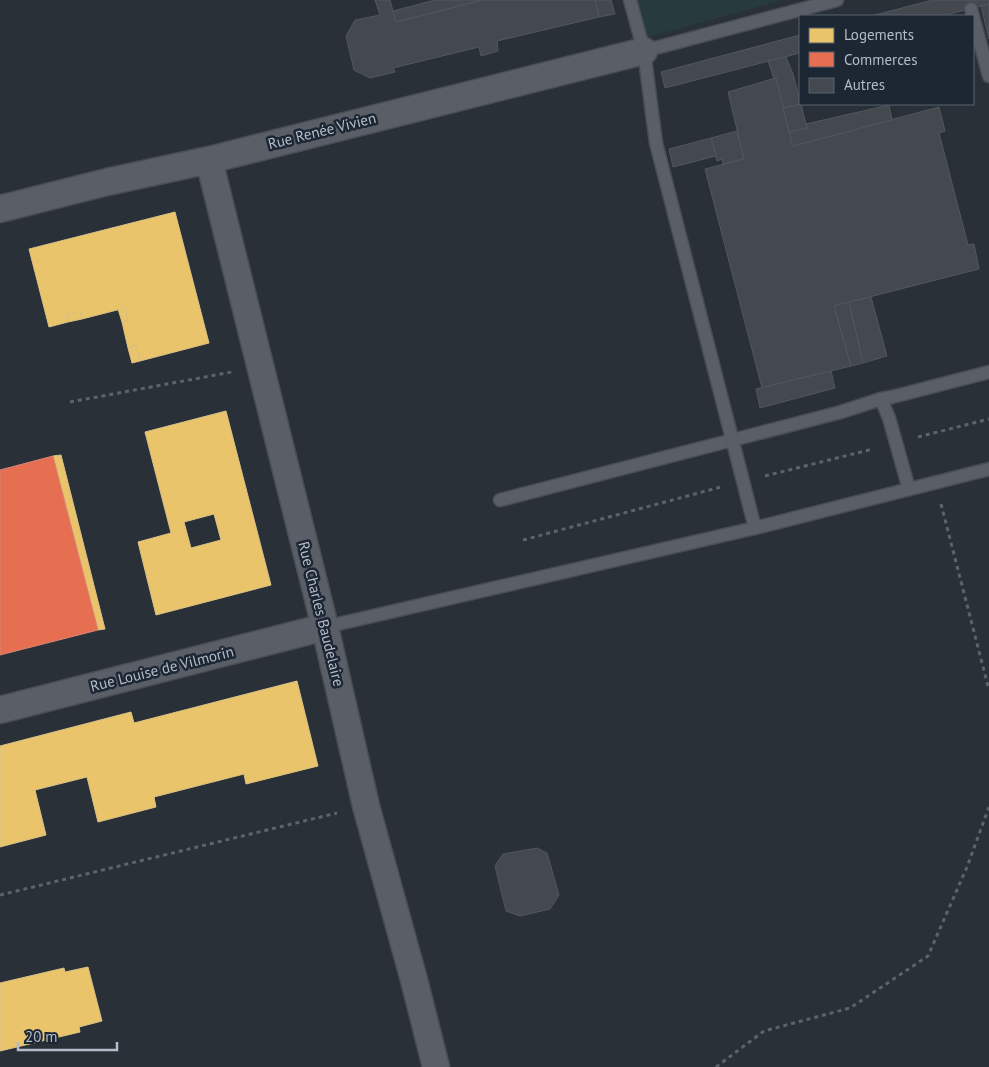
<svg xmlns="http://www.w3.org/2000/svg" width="989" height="1067" viewBox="0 0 989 1067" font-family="'PT Sans',sans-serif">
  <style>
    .green { fill: #273a3e }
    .homes { fill: #e9c46a; stroke: #d9c286; fill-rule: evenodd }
    .shops { fill: #e76f51; stroke: #d88675 }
    .building { fill: #444950; stroke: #52575f }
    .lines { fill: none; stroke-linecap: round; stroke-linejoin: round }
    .service-casing { stroke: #484c53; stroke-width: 15 }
    .minor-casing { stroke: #484c53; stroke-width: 29 }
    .path { stroke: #5d636a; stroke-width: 3; stroke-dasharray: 4 4; stroke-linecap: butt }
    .service { stroke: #5a5e66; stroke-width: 12 }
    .minor { stroke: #5a5e66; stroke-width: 26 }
    .labels { text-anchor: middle; stroke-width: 5; stroke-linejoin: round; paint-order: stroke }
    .street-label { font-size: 15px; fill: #b4bcc9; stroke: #1d2633 }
  </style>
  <rect width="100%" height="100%" fill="#2a3038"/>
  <polygon class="green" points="636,0 783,0 645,38"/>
  <g class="homes">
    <polygon points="175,212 209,343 140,361 136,346 128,348 122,322 128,320 125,308 82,319 80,311 66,315 68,322 49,327 29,249"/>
    <polygon points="125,308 128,320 122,322 118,309"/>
    <polygon points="80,311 82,319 68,322 66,315"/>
    <polygon points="136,346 140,361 132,363 128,348"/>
    <path d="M 226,411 L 271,585 L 156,615 L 138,542 L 171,533 L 145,432 ZM 214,514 L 221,540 L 191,548 L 184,522 Z"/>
    <polygon points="61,455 105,629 98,630 53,456"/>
    <polygon points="297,681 318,766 246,784 244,774 154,797 156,807 98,822 87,777 35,790 46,835 0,847 0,746 131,712 134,723"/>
    <polygon points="88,967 102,1021 79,1027 80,1032 0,1051 0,983 64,968 65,972"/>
  </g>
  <polygon class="shops" points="53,456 98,630 0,655 0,470"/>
  <g class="building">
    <polygon points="375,0 390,0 396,22 482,0 595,0 599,17 497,41 498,51 481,56 479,47 393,68 395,72 370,78 354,70 346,36 355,20 380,15"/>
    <polygon points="435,0 482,0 396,22 393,11"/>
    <polygon points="595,0 611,0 615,14 599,17"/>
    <polygon points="933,0 989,0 989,4 942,16 871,16"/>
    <polygon points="989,4 989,39 981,6"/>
    <polygon points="800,35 800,53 665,88 661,72"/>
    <polygon points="786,57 793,74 801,104 783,108 776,78 774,79 768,61"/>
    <polygon points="776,78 793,146 939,107 945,131 939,133 968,245 974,244 979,269 834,306 851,366 762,388 705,169 744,159 728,92"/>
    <polygon points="801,104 807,128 789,132 783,108"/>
    <polygon points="889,105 892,120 793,146 789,132 807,128 806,124"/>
    <polygon points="737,131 744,159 723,164 722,159 717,161 711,138"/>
    <polygon points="711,138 716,156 673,167 669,149"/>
    <polygon points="871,297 887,356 863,363 849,302"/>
    <polygon points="849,302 863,363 851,366 834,306"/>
    <polygon points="831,371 835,388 760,408 756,389"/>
    <polygon points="537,848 547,853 559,895 550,909 520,916 506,911 495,866 503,854"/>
  </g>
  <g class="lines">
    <defs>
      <g id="service">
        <polyline points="630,0 644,51"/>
        <polyline points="971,9 989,76"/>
        <polyline points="881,399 889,418 909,489"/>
        <polyline points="500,500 841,412 881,399 892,397 989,372"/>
        <polyline points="755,528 656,143 644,51 837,0"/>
        <polyline points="325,627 755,528 989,469"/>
      </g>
      <g id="minor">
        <polyline points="209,160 325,627 366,806 414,980 436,1067"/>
        <polyline points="0,209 107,182 209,160 644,51"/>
        <polyline points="0,710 325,627"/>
      </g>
    </defs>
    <use href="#service" class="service-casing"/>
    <use href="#minor" class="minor-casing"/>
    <g class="path">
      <polyline points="70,402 232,372"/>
      <polyline points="918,437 989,419"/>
      <polyline points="765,476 873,449"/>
      <polyline points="941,504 989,690"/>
      <polyline points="523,540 721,487"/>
      <polyline points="0,895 337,813"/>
      <polyline points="716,1067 764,1031 850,1008 928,956 967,867 989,807"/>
    </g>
    <use href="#service" class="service"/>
    <use href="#minor" class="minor"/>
  </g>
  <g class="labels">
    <g class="street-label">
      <text transform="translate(322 131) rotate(-14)" y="5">Rue Renée Vivien</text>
      <text transform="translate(321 614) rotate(76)" y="5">Rue Charles Baudelaire</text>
      <text transform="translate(162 669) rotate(-14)" y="5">Rue Louise de Vilmorin</text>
    </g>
  </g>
  <rect x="799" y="15" width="175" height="90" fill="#1d2633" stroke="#59626f"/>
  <rect x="809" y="28" width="25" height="15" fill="#e9c46a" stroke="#59626f"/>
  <text x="844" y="40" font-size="15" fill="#b4bcc9">Logements</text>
  <rect x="809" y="52" width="25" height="15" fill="#e76f51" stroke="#59626f"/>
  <text x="844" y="65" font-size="15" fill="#b4bcc9">Commerces</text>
  <rect x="809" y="78" width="25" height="15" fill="#444950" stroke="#59626f"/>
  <text x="844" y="90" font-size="15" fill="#b4bcc9">Autres</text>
  <path d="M18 1042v8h99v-8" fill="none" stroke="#b4bcc9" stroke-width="2.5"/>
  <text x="25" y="1042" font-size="15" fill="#b4bcc9" stroke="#1d2633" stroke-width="4" paint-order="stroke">20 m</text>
</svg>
